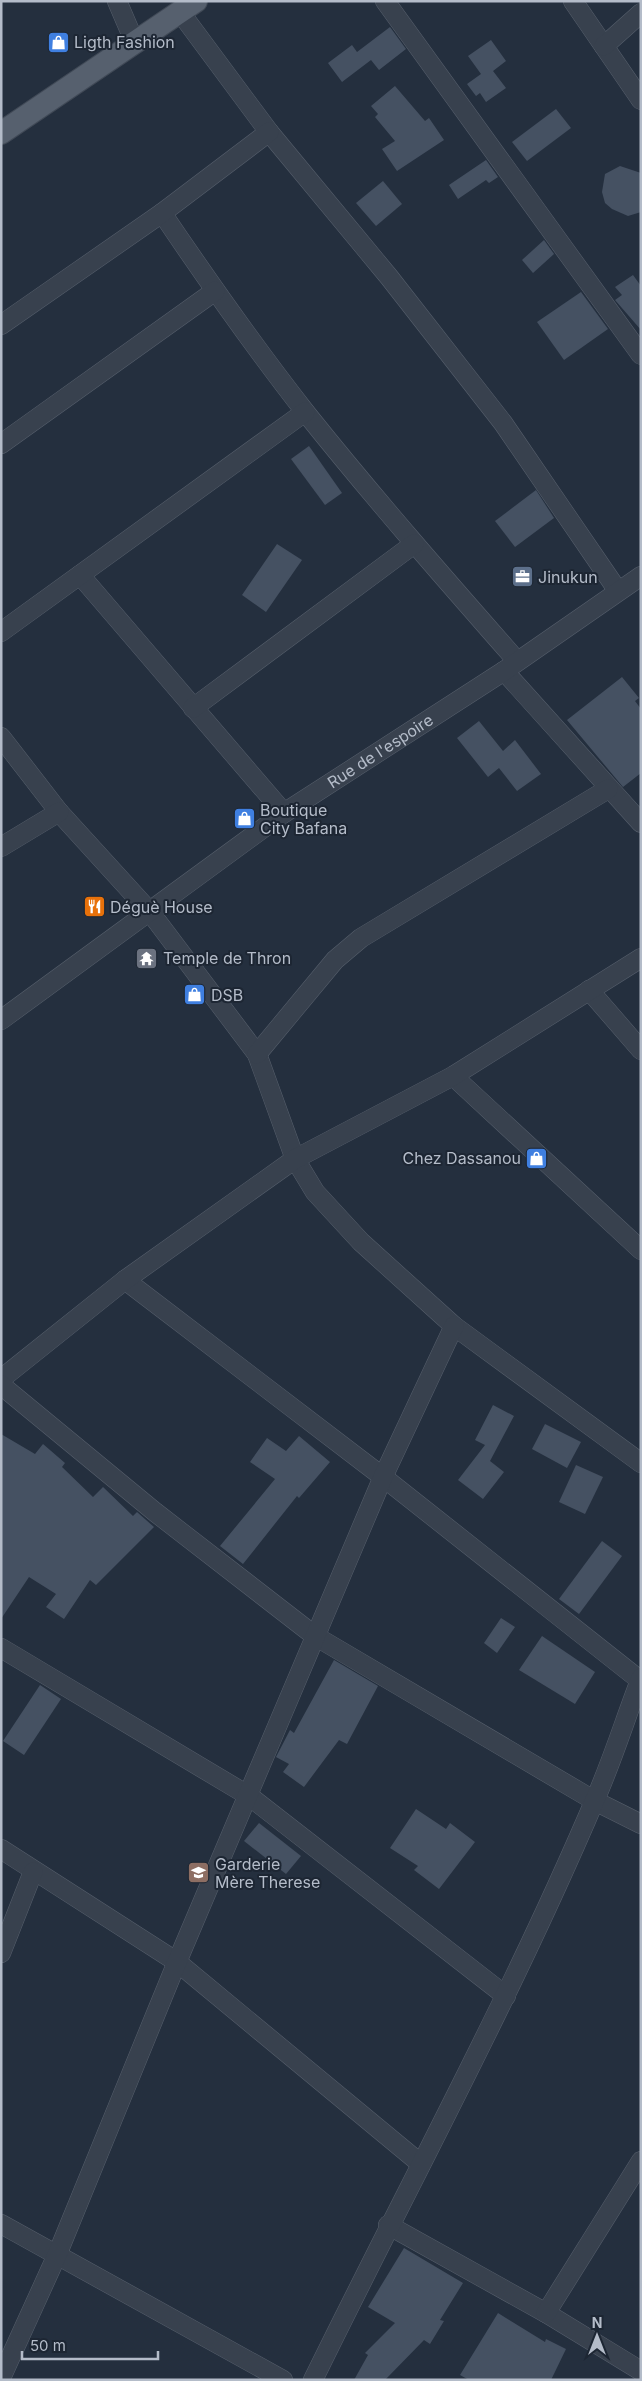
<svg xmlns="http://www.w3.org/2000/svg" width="642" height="2381" viewBox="0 0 642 2381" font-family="Inter,sans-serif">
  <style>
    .building { fill: #455162 }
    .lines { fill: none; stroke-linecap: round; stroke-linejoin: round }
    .minor-casing { stroke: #565f6c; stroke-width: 20 }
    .major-casing { stroke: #414a57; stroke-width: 24 }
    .minor { stroke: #38414e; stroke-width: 19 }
    .major { stroke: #56606e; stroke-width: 22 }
    .labels { text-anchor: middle; stroke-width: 4; stroke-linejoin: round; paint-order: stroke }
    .poi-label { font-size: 16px; fill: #b4bcc9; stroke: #1d2633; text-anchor: start }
    .street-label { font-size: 16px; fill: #b4bcc9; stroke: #1d2633 }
  </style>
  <rect width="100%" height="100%" fill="#242f3e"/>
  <g class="building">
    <polygon points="390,27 406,49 379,70 371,60 342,82 328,63 352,45 357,52"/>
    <polygon points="491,40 506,61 493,71 506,88 486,102 480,93 476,96 467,84 481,74 468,56"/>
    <polygon points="395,86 425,121 429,118 444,140 397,171 382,149 395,141 375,117 378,114 371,106"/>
    <polygon points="556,109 571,128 527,161 512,142"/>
    <polygon points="486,160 498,177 489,183 486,180 458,199 449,185"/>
    <polygon points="620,166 641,173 641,212 628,216 612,209 605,203 602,192 605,174"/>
    <polygon points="383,181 402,204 376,226 356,203"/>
    <polygon points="544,240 554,254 533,273 522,260"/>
    <polygon points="633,275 641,286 641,330 615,300 622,295 615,287"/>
    <polygon points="581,292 608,329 564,360 537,322"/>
    <polygon points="309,446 342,493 325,505 291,459"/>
    <polygon points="536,490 554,518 515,547 495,521"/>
    <polygon points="277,544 302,560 266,612 242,595"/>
    <polygon points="622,677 639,698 635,701 641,709 641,773 623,787 567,720"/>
    <polygon points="479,721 503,751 515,740 541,774 517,791 499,768 488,777 457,738"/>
    <polygon points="493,1405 514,1416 490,1461 504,1472 483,1499 458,1480 485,1445 475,1440"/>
    <polygon points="545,1424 581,1442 567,1468 532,1449"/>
    <polygon points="1,1434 35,1454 43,1444 65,1463 62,1467 93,1497 103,1487 133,1516 137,1512 154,1527 96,1585 90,1580 64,1619 46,1607 56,1594 29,1577 1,1619"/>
    <polygon points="299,1436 330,1462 299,1498 297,1496 243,1564 220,1546 275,1479 250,1462 267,1438 286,1451"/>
    <polygon points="576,1465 603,1477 585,1514 559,1502"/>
    <polygon points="602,1541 622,1556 579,1614 559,1599"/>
    <polygon points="501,1618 515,1627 497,1653 484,1643"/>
    <polygon points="542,1636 595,1672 575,1704 519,1670"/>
    <polygon points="334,1660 378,1686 347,1744 339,1740 304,1787 283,1772 289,1764 276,1757 290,1730 294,1733"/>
    <polygon points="40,1685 61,1699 24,1755 3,1741"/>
    <polygon points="416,1809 446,1829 450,1823 475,1842 439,1889 414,1870 418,1866 390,1848"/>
    <polygon points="259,1823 301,1856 286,1874 244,1841"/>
    <polygon points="404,2248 463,2283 440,2320 444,2321 430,2344 424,2340 385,2380 354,2380 368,2355 365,2353 395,2323 368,2307"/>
    <polygon points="498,2313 545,2342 546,2339 566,2349 551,2380 469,2380 460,2375"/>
  </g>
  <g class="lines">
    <defs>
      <g id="minor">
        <polyline points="117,1 135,43"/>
        <polyline points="385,1 641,355"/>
        <polyline points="573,1 641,100"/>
        <polyline points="180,12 269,132 389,277 503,423 618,591"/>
        <polyline points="604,46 641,13"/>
        <path d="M 162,213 C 208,281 255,348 306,413 C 374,498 445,579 517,661"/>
        <polyline points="1,325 162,213 269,132"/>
        <polyline points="1,444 215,291"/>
        <polyline points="80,575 284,813"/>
        <polyline points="1,632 305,412"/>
        <polyline points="504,671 641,823"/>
        <polyline points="193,708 414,544"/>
        <polyline points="1,737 59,812 150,912 257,1054 295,1159 315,1192 361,1242 454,1326 641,1463"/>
        <polyline points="1,847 59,812"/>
        <polyline points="589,990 641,1050"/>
        <path id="s1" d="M 1,1020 L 284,813 L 504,671 L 641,576"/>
        <polyline points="257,1054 335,960 361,938 608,789"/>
        <polyline points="453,1076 641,1250"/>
        <polyline points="125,1280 383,1477 641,1681"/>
        <polyline points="1,1379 125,1280 295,1159 453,1076 641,958"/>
        <polyline points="1,1385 155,1512 315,1636 595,1801 641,1824"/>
        <polyline points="1,1648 249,1796 506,1996"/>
        <polyline points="1,1849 177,1962 421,2164"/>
        <polyline points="1,1953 33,1872"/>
        <polyline points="1,2224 283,2380"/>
        <polyline points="388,2225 546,2313 641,2371"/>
        <polyline points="546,2313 641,2161"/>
        <polyline points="1,2378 57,2255 177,1962 383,1477 454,1326"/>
        <path d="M 313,2380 C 407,2188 510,1999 594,1802 C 612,1762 625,1719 641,1678"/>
      </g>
      <polyline id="major" points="1,133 196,1"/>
    </defs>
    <use href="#minor" class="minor-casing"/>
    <use href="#major" class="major-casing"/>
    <use href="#minor" class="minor"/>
    <use href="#major" class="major"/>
  </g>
  <defs>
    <symbol id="shop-square" viewBox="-11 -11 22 22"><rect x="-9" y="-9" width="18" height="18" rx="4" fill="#3f7fe0" stroke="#1d2633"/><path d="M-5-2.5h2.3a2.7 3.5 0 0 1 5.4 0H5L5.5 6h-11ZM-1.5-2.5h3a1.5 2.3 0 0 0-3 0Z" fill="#fff"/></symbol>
    <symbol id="office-square" viewBox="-11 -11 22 22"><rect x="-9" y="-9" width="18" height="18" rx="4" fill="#5c6f8a" stroke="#1d2633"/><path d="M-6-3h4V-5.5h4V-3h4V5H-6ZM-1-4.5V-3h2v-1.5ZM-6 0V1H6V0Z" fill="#fff"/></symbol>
    <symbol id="restaurant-square" viewBox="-11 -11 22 22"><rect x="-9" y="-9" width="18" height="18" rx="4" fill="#e8710a" stroke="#1d2633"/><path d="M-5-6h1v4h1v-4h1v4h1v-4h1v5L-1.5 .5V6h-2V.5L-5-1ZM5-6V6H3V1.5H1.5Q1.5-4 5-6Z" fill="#fff"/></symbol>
    <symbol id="temple-square" viewBox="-11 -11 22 22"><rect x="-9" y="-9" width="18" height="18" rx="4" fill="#6b7280" stroke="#1d2633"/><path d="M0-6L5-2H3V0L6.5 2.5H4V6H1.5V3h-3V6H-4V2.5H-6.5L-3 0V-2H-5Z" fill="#fff"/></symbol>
    <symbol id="school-square" viewBox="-11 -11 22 22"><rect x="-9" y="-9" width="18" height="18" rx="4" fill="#8d6e63" stroke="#1d2633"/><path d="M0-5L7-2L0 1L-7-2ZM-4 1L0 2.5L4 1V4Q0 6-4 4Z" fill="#fff"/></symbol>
  </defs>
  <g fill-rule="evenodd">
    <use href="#shop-square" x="46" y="30" width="25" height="25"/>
    <use href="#office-square" x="510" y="564" width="25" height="25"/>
    <use href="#shop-square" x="232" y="806" width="25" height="25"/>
    <use href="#restaurant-square" x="82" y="894" width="25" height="25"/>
    <use href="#temple-square" x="134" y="946" width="25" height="25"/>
    <use href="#shop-square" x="182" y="982" width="25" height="25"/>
    <use href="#shop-square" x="524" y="1146" width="25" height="25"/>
    <use href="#school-square" x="186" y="1860" width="25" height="25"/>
  </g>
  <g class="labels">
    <g class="poi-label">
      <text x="74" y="48">Ligth Fashion</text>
      <text x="538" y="583">Jinukun</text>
      <text x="260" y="816">Boutique<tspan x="260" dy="18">City Bafana</tspan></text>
      <text x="110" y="913">Déguè House</text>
      <text x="163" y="964">Temple de Thron</text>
      <text x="211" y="1001">DSB</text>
      <text x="521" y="1164" text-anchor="end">Chez Dassanou</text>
      <text x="215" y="1870">Garderie<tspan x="215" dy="18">Mère Therese</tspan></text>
    </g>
    <g class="street-label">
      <text dy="6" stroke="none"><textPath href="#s1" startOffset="465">Rue de l'espoire</textPath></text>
    </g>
  </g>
  <rect width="642" height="2381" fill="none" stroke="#b4bcc9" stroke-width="5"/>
  <g transform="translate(597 2336)" stroke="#1d2633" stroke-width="4" paint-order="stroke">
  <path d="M0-4L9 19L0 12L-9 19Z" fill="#b4bcc9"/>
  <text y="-8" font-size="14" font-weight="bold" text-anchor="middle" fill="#b4bcc9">N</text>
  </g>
  <path d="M22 2351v8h136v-8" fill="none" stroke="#b4bcc9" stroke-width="2.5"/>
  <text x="30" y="2351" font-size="15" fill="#b4bcc9" stroke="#1d2633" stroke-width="4" paint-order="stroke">50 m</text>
</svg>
